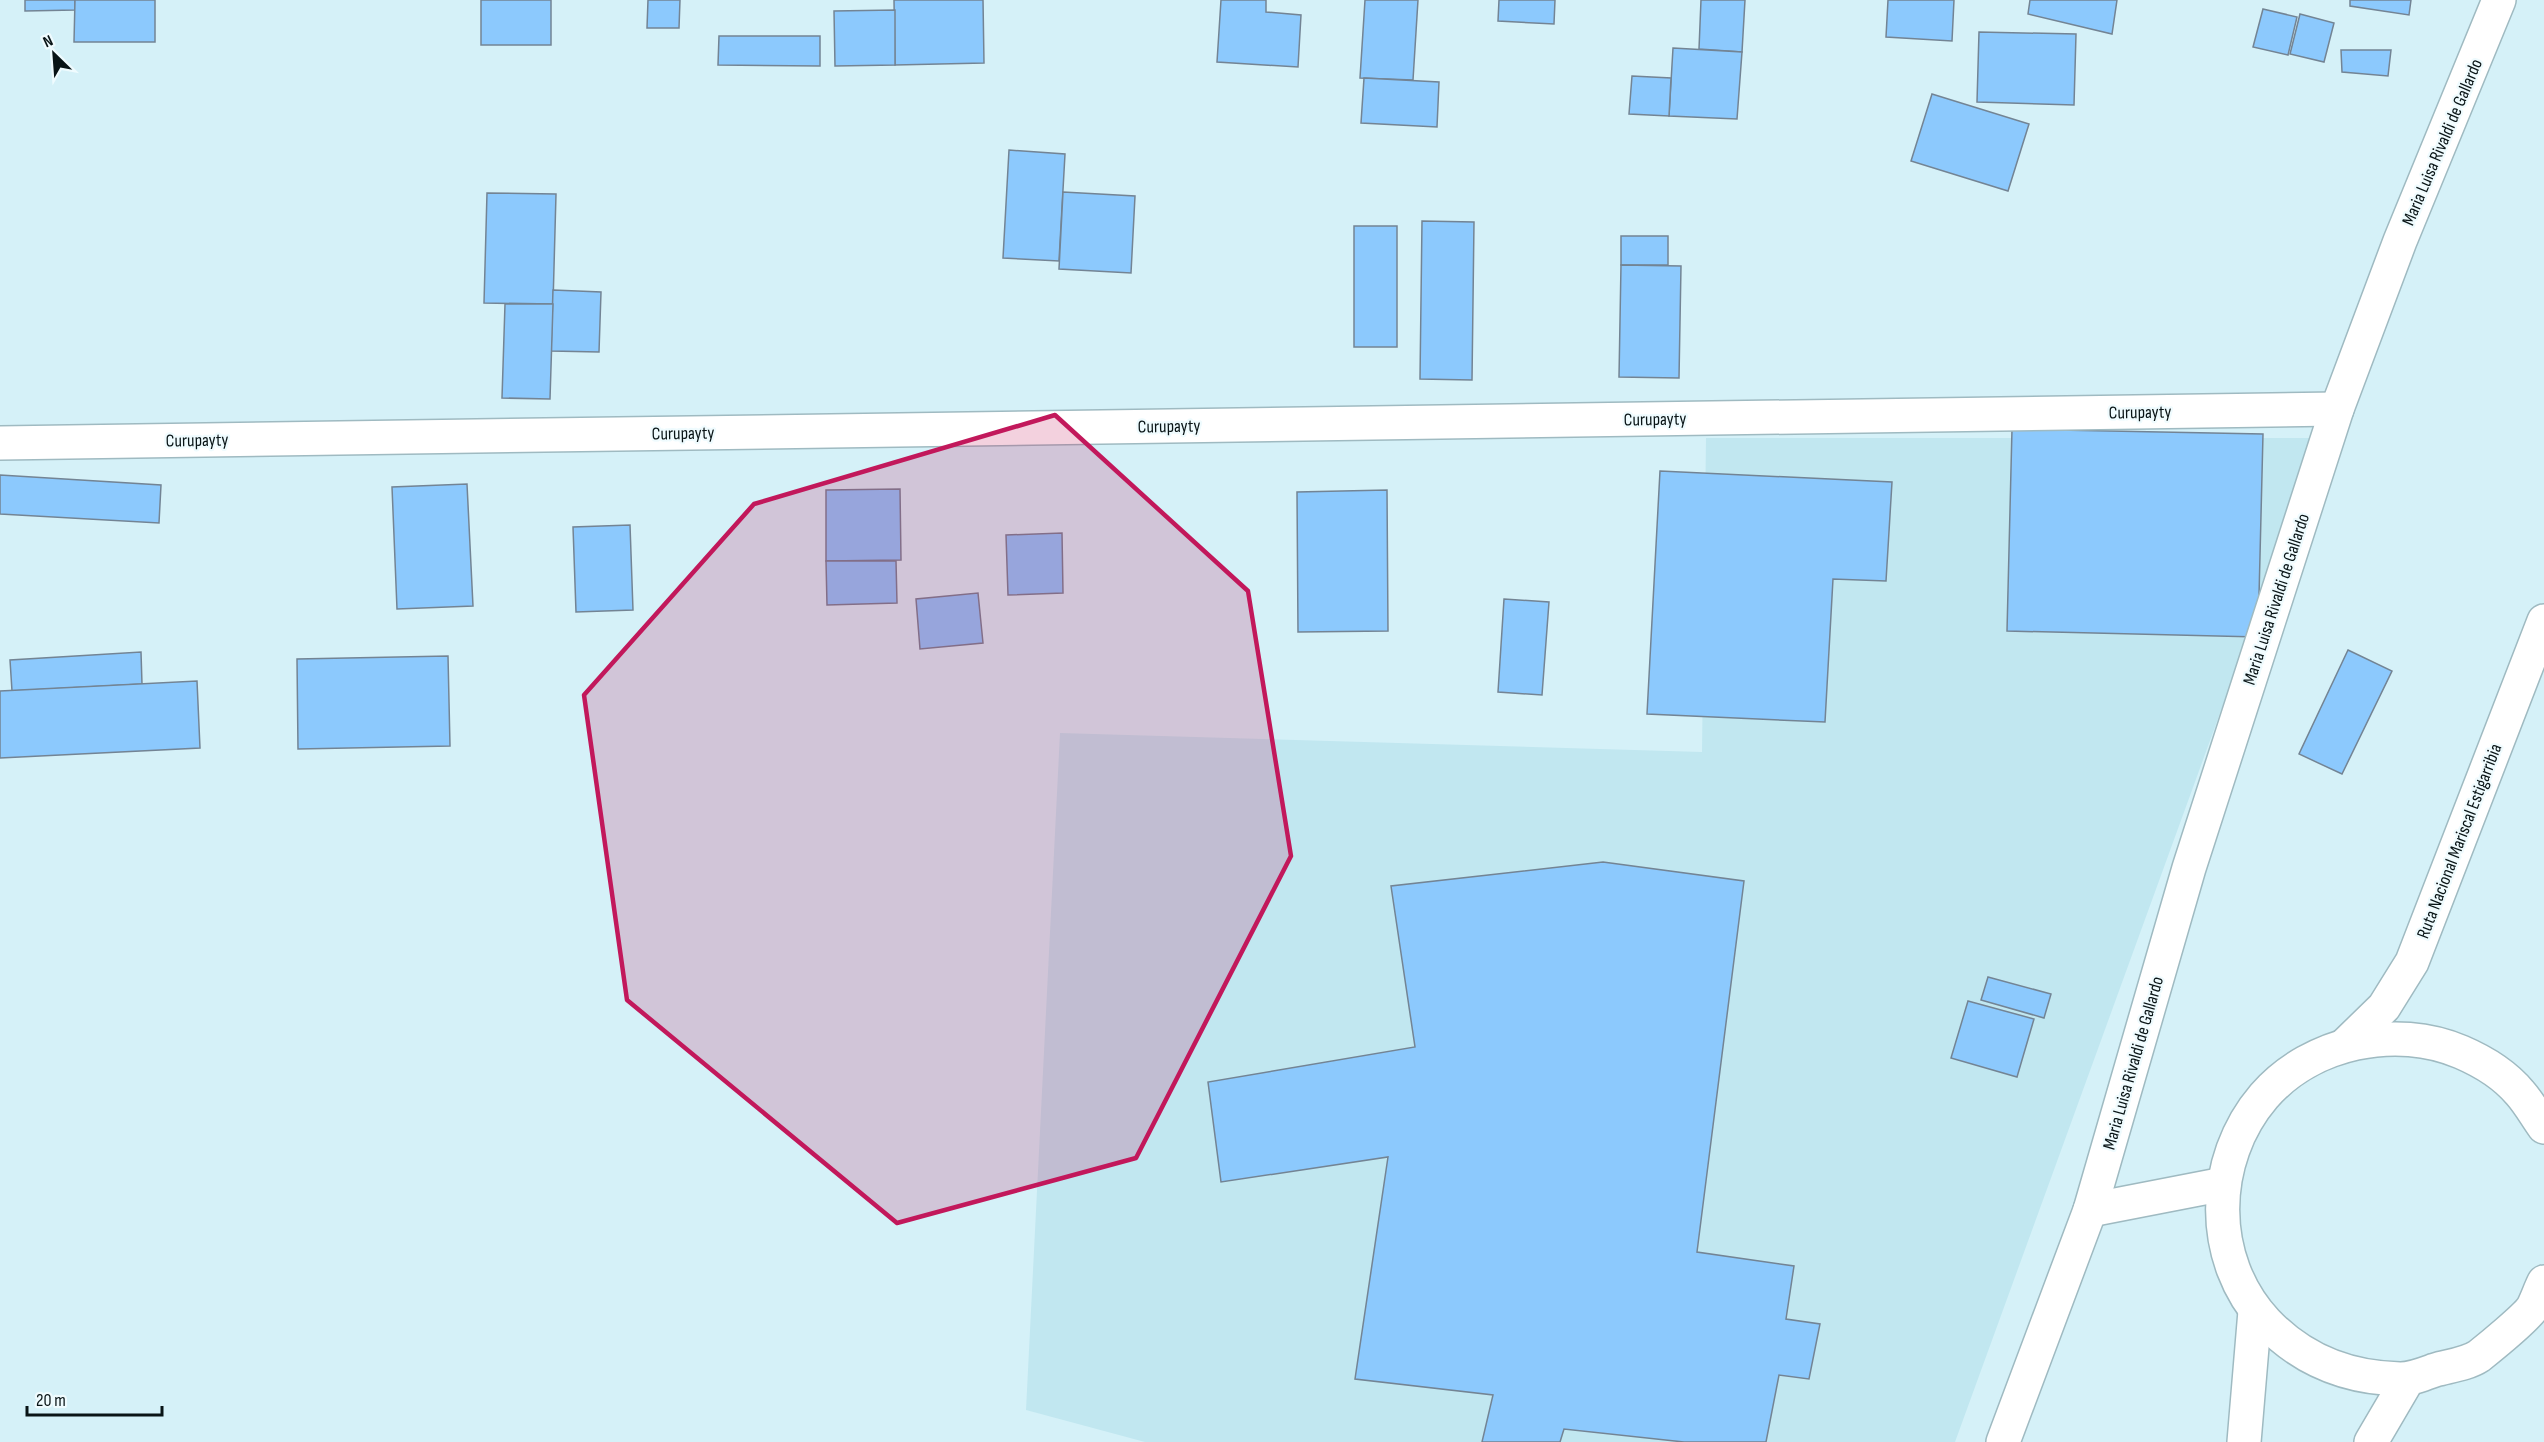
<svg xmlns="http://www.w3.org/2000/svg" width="2544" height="1442" viewBox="0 0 2544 1442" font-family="'Sofia Sans Condensed',sans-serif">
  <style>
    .built { fill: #c1e7f0 }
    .building { fill: #8cc9fd; stroke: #738494; stroke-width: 1.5 }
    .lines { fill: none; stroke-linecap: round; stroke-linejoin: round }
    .minor-casing { stroke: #9fbac1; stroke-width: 36 }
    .highway-casing { stroke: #9fbac1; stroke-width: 36 }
    .minor { stroke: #fff; stroke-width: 33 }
    .highway { stroke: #fff; stroke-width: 33 }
    .marked { fill: #c2185b; fill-opacity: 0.2; stroke: #c2185b; stroke-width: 4.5; stroke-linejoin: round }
    .labels { text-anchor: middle; stroke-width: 4.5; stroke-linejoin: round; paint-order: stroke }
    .street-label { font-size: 18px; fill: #091416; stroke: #effbfe }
  </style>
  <rect width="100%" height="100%" fill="#d5f1f8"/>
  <polygon class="built" points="1706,438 2320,438 1955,1442 1145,1442 1026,1410 1060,733 1702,752"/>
  <g class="building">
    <polygon points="25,0 75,0 75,10 25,11"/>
    <polygon points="75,0 155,0 155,42 74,42"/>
    <rect x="481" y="0" width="70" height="45"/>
    <polygon points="648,0 680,0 679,28 647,28"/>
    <polygon points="894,0 983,0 984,63 895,65"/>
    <polygon points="1221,0 1266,0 1266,12 1301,15 1298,67 1217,62"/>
    <polygon points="1365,0 1418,0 1413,80 1360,78"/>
    <polygon points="1499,0 1555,0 1554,24 1498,21"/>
    <polygon points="1701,0 1745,0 1742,52 1699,49"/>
    <polygon points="1888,0 1954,0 1952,41 1886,37"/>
    <polygon points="2030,0 2117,0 2112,34 2028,14"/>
    <polygon points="2350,0 2411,0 2409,15 2350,6"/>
    <polygon points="2263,9 2297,17 2288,55 2253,47"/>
    <polygon points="895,10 895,65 835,66 834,11"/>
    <polygon points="2300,14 2334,23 2324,62 2290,54"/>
    <polygon points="1979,32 2076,34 2074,105 1977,102"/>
    <polygon points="719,36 820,36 820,66 718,65"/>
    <polygon points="1673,48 1742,52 1737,119 1669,116"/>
    <polygon points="2341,50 2391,50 2388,76 2342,72"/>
    <polygon points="1632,76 1671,78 1669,116 1629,114"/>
    <polygon points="1364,78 1439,82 1437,127 1361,123"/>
    <polygon points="1932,94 2029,124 2008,191 1911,161"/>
    <polygon points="1009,150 1065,154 1059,261 1003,258"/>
    <polygon points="1063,192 1135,196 1131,273 1059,269"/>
    <polygon points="487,193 556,194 553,304 484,303"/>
    <polygon points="1422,221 1474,222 1472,380 1420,379"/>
    <rect x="1354" y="226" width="43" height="121"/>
    <rect x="1621" y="236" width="47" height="29"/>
    <polygon points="1621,265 1681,266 1679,378 1619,377"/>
    <polygon points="553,290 601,292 599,352 551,351"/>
    <polygon points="505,304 553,304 550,399 502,398"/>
    <polygon points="2012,429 2263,434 2258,637 2007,631"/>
    <polygon points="1660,471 1892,482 1886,581 1833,579 1825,722 1647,714"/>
    <polygon points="0,475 161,485 159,523 0,514"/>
    <polygon points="467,484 473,606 397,609 392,487"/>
    <polygon points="900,489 901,560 826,561 826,490"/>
    <polygon points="1387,490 1388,631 1298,632 1297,492"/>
    <polygon points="630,525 633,610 576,612 573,527"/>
    <polygon points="1062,533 1063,593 1008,595 1006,535"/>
    <polygon points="826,561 896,561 897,603 827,605"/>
    <polygon points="978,593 983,643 920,649 916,599"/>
    <polygon points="1504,599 1549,602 1542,695 1498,692"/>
    <polygon points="2348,650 2392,671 2342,774 2299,754"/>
    <polygon points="141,652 142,684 12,691 10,660"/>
    <polygon points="448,656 450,746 298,749 297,659"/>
    <polygon points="197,681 200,748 0,758 0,691"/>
    <polygon points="1603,862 1744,881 1697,1252 1794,1266 1786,1319 1820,1324 1809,1379 1779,1375 1766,1442 1684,1442 1564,1429 1560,1442 1482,1442 1493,1395 1355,1379 1388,1157 1221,1182 1208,1082 1415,1047 1391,886"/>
    <polygon points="1988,977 2051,994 2044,1018 1981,1000"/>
    <polygon points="1968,1001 2034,1019 2017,1077 1951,1058"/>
  </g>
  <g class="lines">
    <defs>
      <g id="minor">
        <polyline points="0,443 2337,409"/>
        <polyline points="2090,1210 2224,1184"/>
        <polyline points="2003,1442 2090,1210 2189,868 2337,409 2400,241 2499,0"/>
      </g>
      <g id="highway">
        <polyline points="2346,1044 2384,1007 2412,962 2544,621"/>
        <path d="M 2544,1127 C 2536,1116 2529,1103 2520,1093 C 2505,1075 2482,1061 2461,1052 C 2396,1024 2311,1042 2264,1096 C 2209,1160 2208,1260 2266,1322 C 2302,1360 2348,1378 2400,1379 C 2412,1379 2424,1374 2435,1370 C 2449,1366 2467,1364 2479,1356 C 2489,1348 2527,1317 2533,1307 C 2537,1299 2540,1290 2544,1282"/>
        <polyline points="2244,1442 2255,1311"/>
        <polyline points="2371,1442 2408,1379"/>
      </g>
    </defs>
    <use href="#minor" class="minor-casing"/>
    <use href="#highway" class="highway-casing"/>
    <use href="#minor" class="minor"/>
    <use href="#highway" class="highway"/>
  </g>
  <path class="marked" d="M 1055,415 L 1248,591 L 1291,856 L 1136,1158 L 897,1223 L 627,1000 L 584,695 L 754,504 Z"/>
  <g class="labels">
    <g class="street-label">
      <text transform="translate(2442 142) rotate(-67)" y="6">Maria Luisa Rivaldi de Gallardo</text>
      <text transform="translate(2140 412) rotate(-1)" y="6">Curupayty</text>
      <text transform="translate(1655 419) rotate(-1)" y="6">Curupayty</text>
      <text transform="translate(1169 426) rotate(-1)" y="6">Curupayty</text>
      <text transform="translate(683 433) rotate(-1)" y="6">Curupayty</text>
      <text transform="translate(197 440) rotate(-1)" y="6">Curupayty</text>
      <text transform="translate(2276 599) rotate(-72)" y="6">Maria Luisa Rivaldi de Gallardo</text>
      <text transform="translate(2459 841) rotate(-69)" y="6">Ruta Nacional Mariscal Estigarribia</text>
      <text transform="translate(2133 1063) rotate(-74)" y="6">Maria Luisa Rivaldi de Gallardo</text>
    </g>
  </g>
  <g transform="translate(54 54) rotate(335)" stroke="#effbfe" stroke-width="4.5" paint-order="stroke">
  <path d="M0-4.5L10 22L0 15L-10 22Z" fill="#091416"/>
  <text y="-9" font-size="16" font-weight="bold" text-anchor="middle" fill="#091416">N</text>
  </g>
  <path d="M27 1406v9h135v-9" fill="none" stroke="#091416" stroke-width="3"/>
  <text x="36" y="1406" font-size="18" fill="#091416" stroke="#effbfe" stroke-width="4.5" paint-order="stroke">20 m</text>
</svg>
